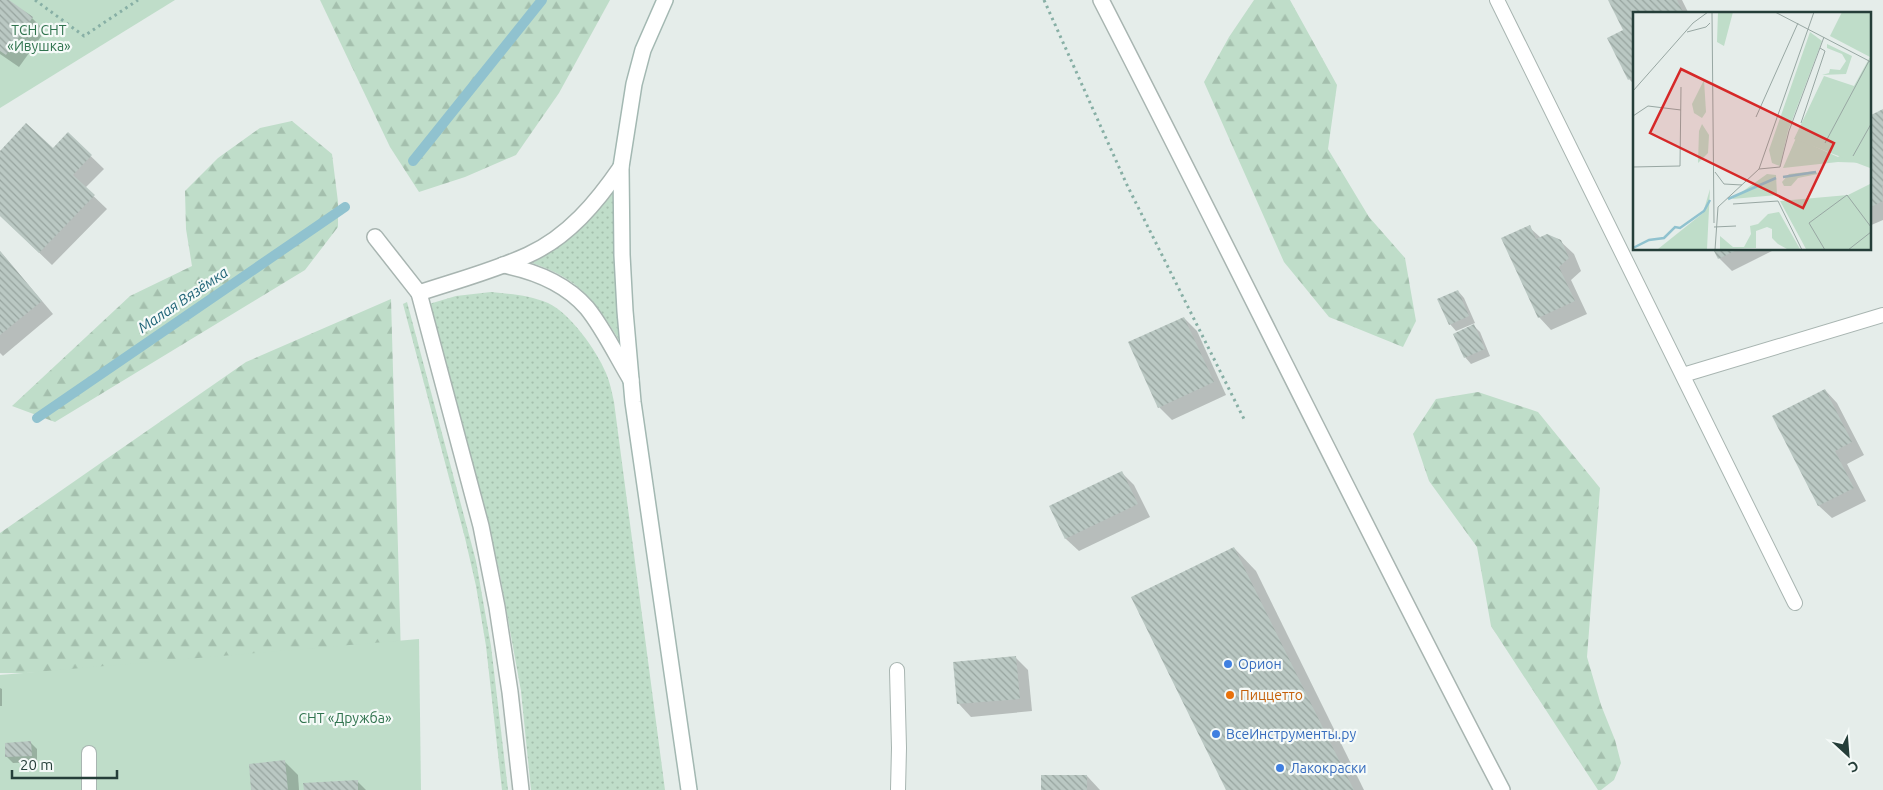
<svg xmlns="http://www.w3.org/2000/svg" width="1883" height="790" viewBox="0 0 1883 790" font-family="Ubuntu,sans-serif">
  <style>
    .grass { fill: url(#grass-dots) }
    .forest { fill: url(#forest-firs) }
    .garden { fill: #bfddc9 }
    .shadow { fill: #0003 }
    .lines { fill: none; stroke-linecap: round; stroke-linejoin: round }
    .stream { stroke: #90c2cf; stroke-width: 10 }
    .building { fill: url(#building-back-hatch) }
    .service-casing { stroke: #a8b5b1; stroke-width: 16 }
    .minor-casing { stroke: #a8b5b1; stroke-width: 18 }
    .tertiary-casing { stroke: #a8b5b1; stroke-width: 18 }
    .secondary-casing { stroke: #a3b8b2; stroke-width: 18 }
    .path { stroke: #87afa5; stroke-width: 3; stroke-dasharray: 2.5 4; stroke-linecap: butt }
    .service { stroke: #fff; stroke-width: 14 }
    .minor { stroke: #fff; stroke-width: 15 }
    .tertiary { stroke: #fff; stroke-width: 15 }
    .secondary { stroke: #fff; stroke-width: 15 }
    .shop-dot { fill: #3f7fe0; stroke: #f5faf8; stroke-width: 2 }
    .food-dot { fill: #e8710a; stroke: #f5faf8; stroke-width: 2 }
    .labels { text-anchor: middle; stroke-width: 4.5; stroke-linejoin: round; paint-order: stroke }
    .park-label { font-size: 14px; fill: #30734e; stroke: #f5faf8 }
    .shop-label { font-size: 14px; fill: #366cbe; stroke: #f5faf8; text-anchor: start }
    .food-label { font-size: 14px; fill: #c56008; stroke: #f5faf8; text-anchor: start }
    .water-label { font-size: 15px; font-style: italic; fill: #216578; stroke: #f5faf8 }
    .inset-river { fill: none; stroke: #90c2cf; stroke-width: 2.5 }
    .inset-road { fill: none; stroke: #98a7a3; stroke-width: 1 }
    .view { fill: #d62828; fill-opacity: 0.15; stroke: #d62828; stroke-width: 2.5 }
    .inset-edge { fill: none; stroke: #253e39; stroke-width: 2.5 }
  </style>
  <defs>
    <pattern id="grass-dots" width="8" height="8" patternUnits="userSpaceOnUse" patternTransform="scale(1.25)"><rect width="8" height="8" fill="#bfddc9"/><path d="M2 2h.1M6 6h.1" fill="none" stroke="#a4bfad" stroke-width="1.8" stroke-linecap="round"/></pattern>
    <pattern id="forest-firs" width="22" height="20" patternUnits="userSpaceOnUse" patternTransform="scale(1.25)"><rect width="22" height="20" fill="#bfddc9"/><path d="M5 1l3.5 6h-7zM16 11l3.5 6h-7z" fill="#a4bfad"/></pattern>
    <pattern id="building-back-hatch" width="6" height="6" patternUnits="userSpaceOnUse" patternTransform="scale(1.25)"><rect width="6" height="6" fill="#bac8c3"/><path d="M-1 5l2 2M0 0l6 6M5-1l2 2" fill="none" stroke="#97a49f"/></pattern>
  </defs>
  <rect width="100%" height="100%" fill="#e5edea"/>
  <g class="grass">
    <path d="M 614,191 L 619,340 C 594,299 579,279 532,263 C 565,246 591,221 614,191 Z"/>
    <path d="M 491,292 C 511,294 529,295 548,303 C 570,313 597,351 606,373 C 610,382 612,393 614,402 L 665,790 L 531,790 L 521,691 L 499,570 L 429,304 L 456,296 Z"/>
    <polygon points="407,302 476,561 491,646 508,790 502,790 486,646 476,586 465,538 403,304"/>
  </g>
  <g class="forest">
    <polygon points="320,0 610,0 559,93 516,155 465,177 419,192 390,147"/>
    <polygon points="1254,0 1290,0 1337,85 1328,149 1369,217 1405,258 1416,321 1403,347 1329,317 1284,262 1204,82 1229,37"/>
    <polygon points="292,121 332,154 338,202 338,227 305,270 55,422 12,406 130,296 192,266 186,229 185,191 218,158 260,128"/>
    <polygon points="391,299 401,656 26,673 0,673 0,533 246,362"/>
    <polygon points="1478,392 1538,412 1600,488 1587,657 1601,705 1615,740 1621,763 1614,780 1601,790 1598,790 1491,626 1477,547 1429,481 1413,434 1436,399"/>
  </g>
  <g class="garden">
    <polygon points="0,0 175,0 0,108"/>
    <polygon points="419,639 421,790 0,790 0,675"/>
  </g>
  <g class="shadow">
    <polygon points="0,0 7,0 32,18 45,31 19,67 0,54"/>
    <polygon points="1610,0 1682,0 1689,14 1634,14 1634,84 1629,79 1625,30"/>
    <polygon points="1883,111 1883,220 1869,226 1869,118"/>
    <polygon points="68,134 104,169 85,188 107,209 52,265 0,215 0,153 53,150"/>
    <polygon points="1529,227 1541,238 1560,241 1574,254 1581,271 1571,280 1587,314 1551,330 1539,317"/>
    <polygon points="1714,249 1776,249 1732,271 1719,258"/>
    <polygon points="0,251 53,314 3,356 0,353"/>
    <polygon points="1458,291 1464,298 1475,323 1456,331 1450,324"/>
    <polygon points="1184,318 1197,331 1226,395 1172,420 1159,407"/>
    <polygon points="1474,326 1480,332 1490,356 1471,364 1465,357"/>
    <polygon points="1825,390 1837,403 1864,455 1847,464 1866,501 1832,518 1819,506 1773,416"/>
    <polygon points="1121,472 1134,485 1150,517 1079,551 1066,539 1051,507"/>
    <polygon points="1234,548 1256,571 1364,790 1227,790"/>
    <polygon points="1015,657 1028,670 1032,711 971,717 959,704"/>
    <polygon points="0,688 2,689 2,706 0,706"/>
    <polygon points="31,743 37,749 37,762 13,763 7,757"/>
    <polygon points="285,762 298,775 299,790 253,790"/>
    <polygon points="1087,776 1100,790 1042,790"/>
    <polygon points="357,781 366,790 305,790"/>
  </g>
  <g class="lines">
    <g class="stream">
      <polyline points="413,161 542,0"/>
      <polyline points="37,418 345,207"/>
    </g>
  </g>
  <g class="building">
    <polygon points="0,0 9,0 33,17 6,55 0,51"/>
    <polygon points="1608,0 1677,0 1684,14 1634,14 1634,76 1628,80 1607,38 1623,30"/>
    <polygon points="1883,109 1883,185 1882,185 1883,201 1869,208 1869,116"/>
    <polygon points="26,123 53,148 68,132 92,155 73,175 95,195 39,253 0,216 0,151"/>
    <polygon points="1530,225 1536,239 1547,234 1561,240 1569,258 1559,267 1575,301 1538,318 1501,238"/>
    <polygon points="1713,249 1739,249 1718,259"/>
    <polygon points="0,251 42,301 0,335"/>
    <polygon points="1458,290 1469,316 1449,325 1437,299"/>
    <polygon points="1184,317 1214,382 1158,408 1128,342"/>
    <polygon points="1474,324 1485,349 1464,358 1453,334"/>
    <polygon points="1825,389 1852,442 1835,451 1854,488 1818,506 1772,416"/>
    <polygon points="1122,471 1138,504 1065,539 1049,506"/>
    <polygon points="1234,547 1324,730 1354,790 1226,790 1131,597"/>
    <polygon points="1016,656 1020,699 957,704 953,662"/>
    <polygon points="31,741 32,756 5,757 5,743"/>
    <polygon points="285,760 288,790 251,790 249,764"/>
    <rect x="1041" y="775" width="46" height="15"/>
    <polygon points="358,780 358,790 304,790 303,783"/>
  </g>
  <g class="lines">
    <defs>
      <g id="service">
        <polyline points="1497,0 1795,603"/>
        <polyline points="1683,375 1883,315"/>
        <polyline points="897,670 899,748 898,790"/>
        <polyline points="89,790 89,753"/>
      </g>
      <polyline id="minor" points="375,237 419,293"/>
      <g id="tertiary">
        <path d="M 1101,0 C 1236,263 1365,528 1502,790"/>
        <path d="M 503,265 C 534,271 566,284 587,308 C 604,329 617,357 631,380"/>
        <path d="M 521,790 L 510,692 L 497,607 L 481,526 L 419,293 C 455,281 493,271 528,255 C 568,237 597,202 621,167"/>
      </g>
      <polyline id="secondary" points="665,0 643,50 634,84 621,167 622,255 625,311 633,402 689,790"/>
    </defs>
    <use href="#service" class="service-casing"/>
    <use href="#minor" class="minor-casing"/>
    <use href="#tertiary" class="tertiary-casing"/>
    <use href="#secondary" class="secondary-casing"/>
    <g class="path">
      <polyline points="35,0 84,36 138,0"/>
      <polyline points="1044,0 1127,185 1244,419"/>
    </g>
    <use href="#service" class="service"/>
    <use href="#minor" class="minor"/>
    <use href="#tertiary" class="tertiary"/>
    <use href="#secondary" class="secondary"/>
  </g>
  <g class="shop-dot">
    <circle cx="1228" cy="664" r="5"/>
    <circle cx="1216" cy="734" r="5"/>
    <circle cx="1280" cy="768" r="5"/>
  </g>
  <circle class="food-dot" cx="1230" cy="695" r="5"/>
  <g class="labels">
    <g class="park-label">
      <text x="39" y="35">ТСН СНТ<tspan x="39" dy="16">«Ивушка»</tspan></text>
      <text x="345" y="723">СНТ «Дружба»</text>
    </g>
    <g class="shop-label">
      <text x="1238" y="669">Орион</text>
      <text x="1226" y="739">ВсеИнструменты.ру</text>
      <text x="1290" y="773">Лакокраски</text>
    </g>
    <g class="food-label">
      <text x="1240" y="700">Пиццетто</text>
    </g>
    <g class="water-label">
      <text transform="translate(183 300) rotate(-34)" y="5">Малая Вязёмка</text>
    </g>
  </g>
  <g transform="translate(1633 12)">
    <rect width="238" height="238" fill="#e5edea"/>
    <path d="M 177,20 L 189,29 L 155,119 L 147,154 L 144,153 L 139,151 L 136,138 Z" fill="#bfddc9"/>
    <path d="M 85,0 L 100,0 L 91,34 L 84,30 ZM 194,32 L 219,44 L 213,62 L 189,63 L 196,61 L 197,57 L 207,58 L 213,49 L 209,42 L 194,36 ZM 71,68 L 73,100 L 69,106 L 61,101 L 59,92 ZM 69,112 L 76,123 L 75,141 L 65,151 L 66,119 ZM 163,126 L 205,145 L 209,142 L 235,151 L 205,150 L 150,156 ZM 182,159 L 185,162 L 165,166 L 158,174 L 151,174 L 149,170 L 156,162 ZM 134,162 L 143,163 L 144,183 L 99,187 ZM 77,177 L 74,237 L 25,237 L 70,201 ZM 146,200 L 167,237 L 154,237 L 145,232 L 139,226 L 139,217 L 134,215 L 123,219 L 123,236 L 87,237 L 87,224 L 100,235 L 111,235 L 118,222 L 117,214 L 125,212 L 135,202 Z" fill="#bfddc9"/>
    <path d="M 209,0 L 237,0 L 237,156 L 161,127 L 191,64 L 221,74 L 237,45 L 197,24 ZM 237,172 L 237,237 L 173,237 L 147,189 L 215,183 Z" fill="#bfddc9"/>
    <path class="inset-river" d="M 150,165 L 183,160M 95,187 L 143,166M 0,236 L 16,228 L 31,226 L 42,215 L 47,216 L 71,199 L 77,188"/>
    <path class="inset-road" d="M 79,0 L 81,211M 142,0 L 238,50M 54,20 L 73,15 L 77,11M 0,79 L 60,11 L 75,0M 0,104 L 15,94 L 48,98M 123,105 L 165,11M 168,111 L 192,39 L 187,36M 192,131 L 236,49M 220,144 L 238,112M 0,155 L 47,154 L 48,75M 126,157 L 147,155 L 156,119 L 191,25M 82,160 L 91,172 L 109,173M 100,192 L 145,189 L 169,238M 81,215 L 103,214M 82,238 L 85,195 L 126,157 L 181,0M 192,238 L 176,211 L 214,183 L 238,215M 215,238 L 238,220"/>
    <path class="view" d="M 48,57 L 201,131 L 170,196 L 17,121 Z"/>
    <rect width="238" height="238" class="inset-edge"/>
  </g>
  <g transform="translate(1848 755) rotate(154)" stroke="#f5faf8" stroke-width="4" paint-order="stroke">
  <path d="M0-4L9 19L0 12L-9 19Z" fill="#253e39"/>
  <text y="-8" font-size="14" font-weight="bold" text-anchor="middle" fill="#253e39">С</text>
  </g>
  <path d="M12 770v8h105v-8" fill="none" stroke="#253e39" stroke-width="2.5"/>
  <text x="20" y="770" font-size="15" fill="#253e39" stroke="#f5faf8" stroke-width="4" paint-order="stroke">20 m</text>
</svg>
